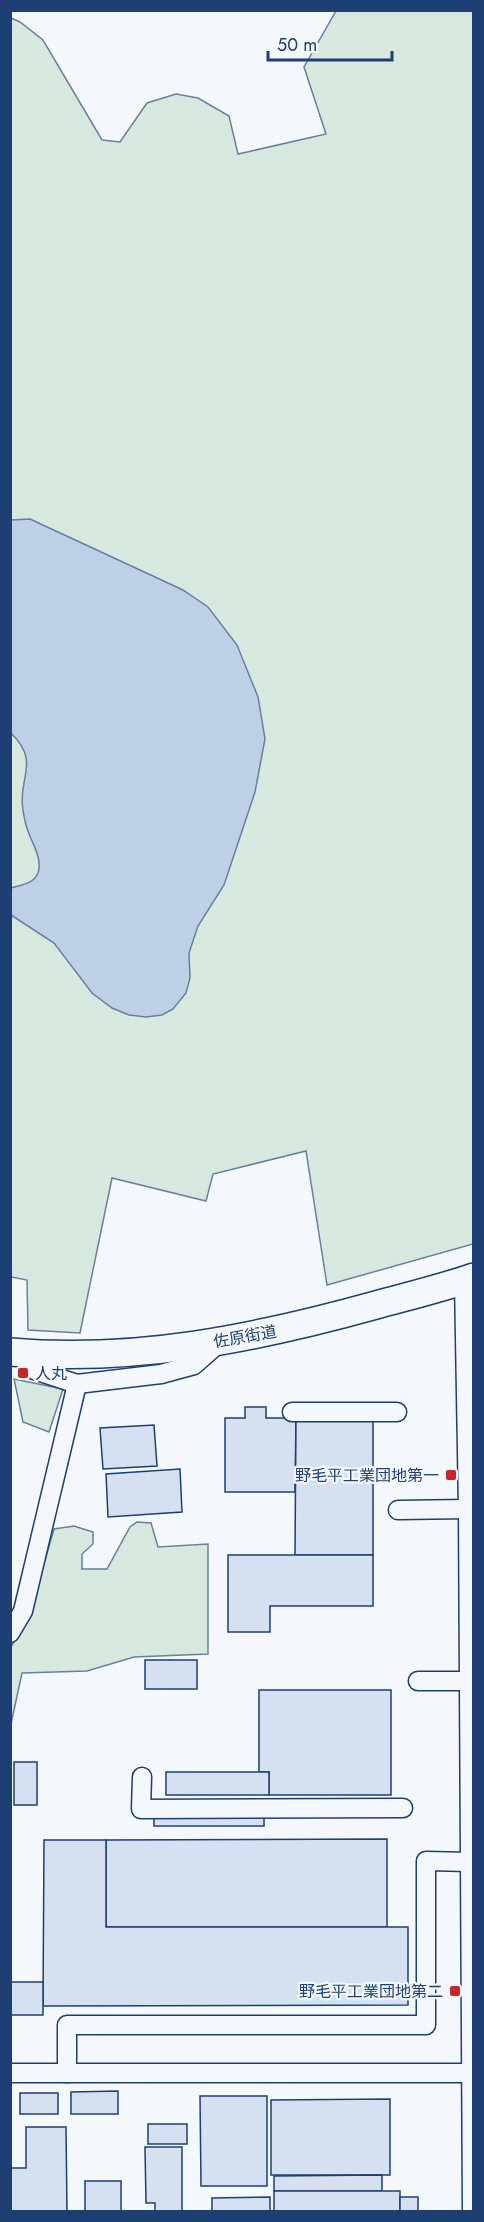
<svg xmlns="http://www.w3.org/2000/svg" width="484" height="2222" viewBox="0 0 484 2222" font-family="Jost,'Noto Sans JP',sans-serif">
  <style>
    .green { fill: #d7e8df; stroke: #687fa3; stroke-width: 1.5 }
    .water { fill: #bed0e5; stroke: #687fa3; stroke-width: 1.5 }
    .building { fill: #d5e0f0; stroke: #1d3f73; stroke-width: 1.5 }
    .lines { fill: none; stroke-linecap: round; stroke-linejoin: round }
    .minor-casing { stroke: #1d3f73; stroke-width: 21 }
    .highway-casing { stroke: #1d3f73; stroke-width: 30 }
    .minor { stroke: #f4f7fb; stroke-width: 18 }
    .highway { stroke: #f4f7fb; stroke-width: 27 }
    .poi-dot { fill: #c62828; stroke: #f4f7fb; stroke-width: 2 }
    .labels { text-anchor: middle; stroke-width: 4.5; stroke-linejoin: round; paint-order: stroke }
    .street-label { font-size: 16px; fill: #1d3f73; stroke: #f4f7fb }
    .poi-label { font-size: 16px; fill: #1d3f73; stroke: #f4f7fb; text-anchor: end }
  </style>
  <rect width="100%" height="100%" fill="#f4f7fb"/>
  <g class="green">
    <polygon points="336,11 473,11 473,1244 327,1285 306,1151 213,1174 206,1201 112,1178 80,1333 28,1330 27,1280 11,1277 11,18 20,22 43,40 102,140 120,142 147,103 176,94 198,98 229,116 238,154 326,134 304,67"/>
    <polygon points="14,1379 63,1389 49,1432 23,1422"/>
    <polygon points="137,1522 151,1523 158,1547 208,1544 208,1654 134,1657 87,1671 22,1673 11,1724 11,1647 29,1616 54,1529 74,1526 93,1532 93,1544 82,1554 82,1569 107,1569 130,1527"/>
  </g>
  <path class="water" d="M 30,519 L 183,590 L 208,607 L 237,645 L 258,697 L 265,739 L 255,792 L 224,885 L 198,926 L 189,953 L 190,978 L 186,993 L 173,1009 L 162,1015 L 146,1017 L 129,1015 L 112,1008 L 92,993 L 54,943 L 11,915 L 11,888 C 20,885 34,884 38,873 C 43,858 31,842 27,828 C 25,823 24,816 23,810 C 17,777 42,763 10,732 L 11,520 Z"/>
  <g class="building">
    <polygon points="245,1407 266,1407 266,1418 296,1418 295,1492 225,1492 225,1418 245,1418"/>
    <polygon points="296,1418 373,1418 373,1555 295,1555"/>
    <polygon points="154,1425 157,1466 103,1469 100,1428"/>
    <polygon points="180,1469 182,1512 108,1517 106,1474"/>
    <polygon points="228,1555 373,1555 373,1606 270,1606 270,1632 228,1632"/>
    <rect x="145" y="1660" width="52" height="29"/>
    <polygon points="259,1690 391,1690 391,1795 269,1795 269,1772 259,1772"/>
    <rect x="14" y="1762" width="23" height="43"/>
    <rect x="166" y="1772" width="103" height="23"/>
    <rect x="154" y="1814" width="110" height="12"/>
    <polygon points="387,1839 387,1927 106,1927 106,1840"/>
    <polygon points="44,1840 106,1840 106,1927 408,1927 408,2005 43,2006"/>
    <rect x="10" y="1982" width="33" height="33"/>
    <polygon points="118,2091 118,2114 71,2114 71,2092"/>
    <rect x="20" y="2093" width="38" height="21"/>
    <polygon points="200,2096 267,2096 267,2186 201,2186"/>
    <polygon points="390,2099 390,2175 271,2175 271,2100"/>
    <rect x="148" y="2124" width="39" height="20"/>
    <polygon points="26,2127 66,2127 67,2212 10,2212 10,2168 26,2168"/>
    <polygon points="145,2147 182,2147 182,2212 155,2212 155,2203 146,2203"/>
    <polygon points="382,2175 382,2191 274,2191 274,2176"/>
    <rect x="85" y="2181" width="36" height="31"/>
    <rect x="274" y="2191" width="126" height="21"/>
    <polygon points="270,2197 270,2212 212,2212 212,2198"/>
    <rect x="400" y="2197" width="18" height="15"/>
  </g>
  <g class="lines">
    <defs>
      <g id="minor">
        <polyline points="464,1280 468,1509 472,2212"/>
        <polyline points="23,1353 31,1369 77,1384 161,1374 194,1365 220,1342"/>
        <polyline points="292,1412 397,1412"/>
        <polyline points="398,1510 468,1509"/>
        <polyline points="10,1633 23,1611 77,1384"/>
        <polyline points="418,1681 469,1681"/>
        <polyline points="142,1777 141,1809 403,1808"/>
        <polyline points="10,2073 474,2073"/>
        <polyline points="67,2073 67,2025 426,2025 426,1861 470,1862"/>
      </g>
      <path id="highway" d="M 10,1352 C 135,1363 257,1338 376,1305 C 409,1296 442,1288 474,1277"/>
    </defs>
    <use href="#minor" class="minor-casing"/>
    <use href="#highway" class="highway-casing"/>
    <use href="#minor" class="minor"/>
    <use href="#highway" class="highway"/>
  </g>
  <g class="poi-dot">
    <rect x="17" y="1367" width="12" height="12" rx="3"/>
    <rect x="445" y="1469" width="12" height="12" rx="3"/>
    <rect x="449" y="1985" width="12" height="12" rx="3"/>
  </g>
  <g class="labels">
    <g class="street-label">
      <text transform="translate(245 1336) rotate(-10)" y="6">佐原街道</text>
    </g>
    <g class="poi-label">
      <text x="35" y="1379" text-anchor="start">人丸</text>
      <text x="439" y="1481">野毛平工業団地第一</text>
      <text x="443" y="1997">野毛平工業団地第二</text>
    </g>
  </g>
  <rect width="484" height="2222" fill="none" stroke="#1d3f73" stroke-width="24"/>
  <path d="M268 51v9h124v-9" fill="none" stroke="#1d3f73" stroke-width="3"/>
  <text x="277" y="51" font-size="18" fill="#1d3f73" stroke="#f4f7fb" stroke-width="4.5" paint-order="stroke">50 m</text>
</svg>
